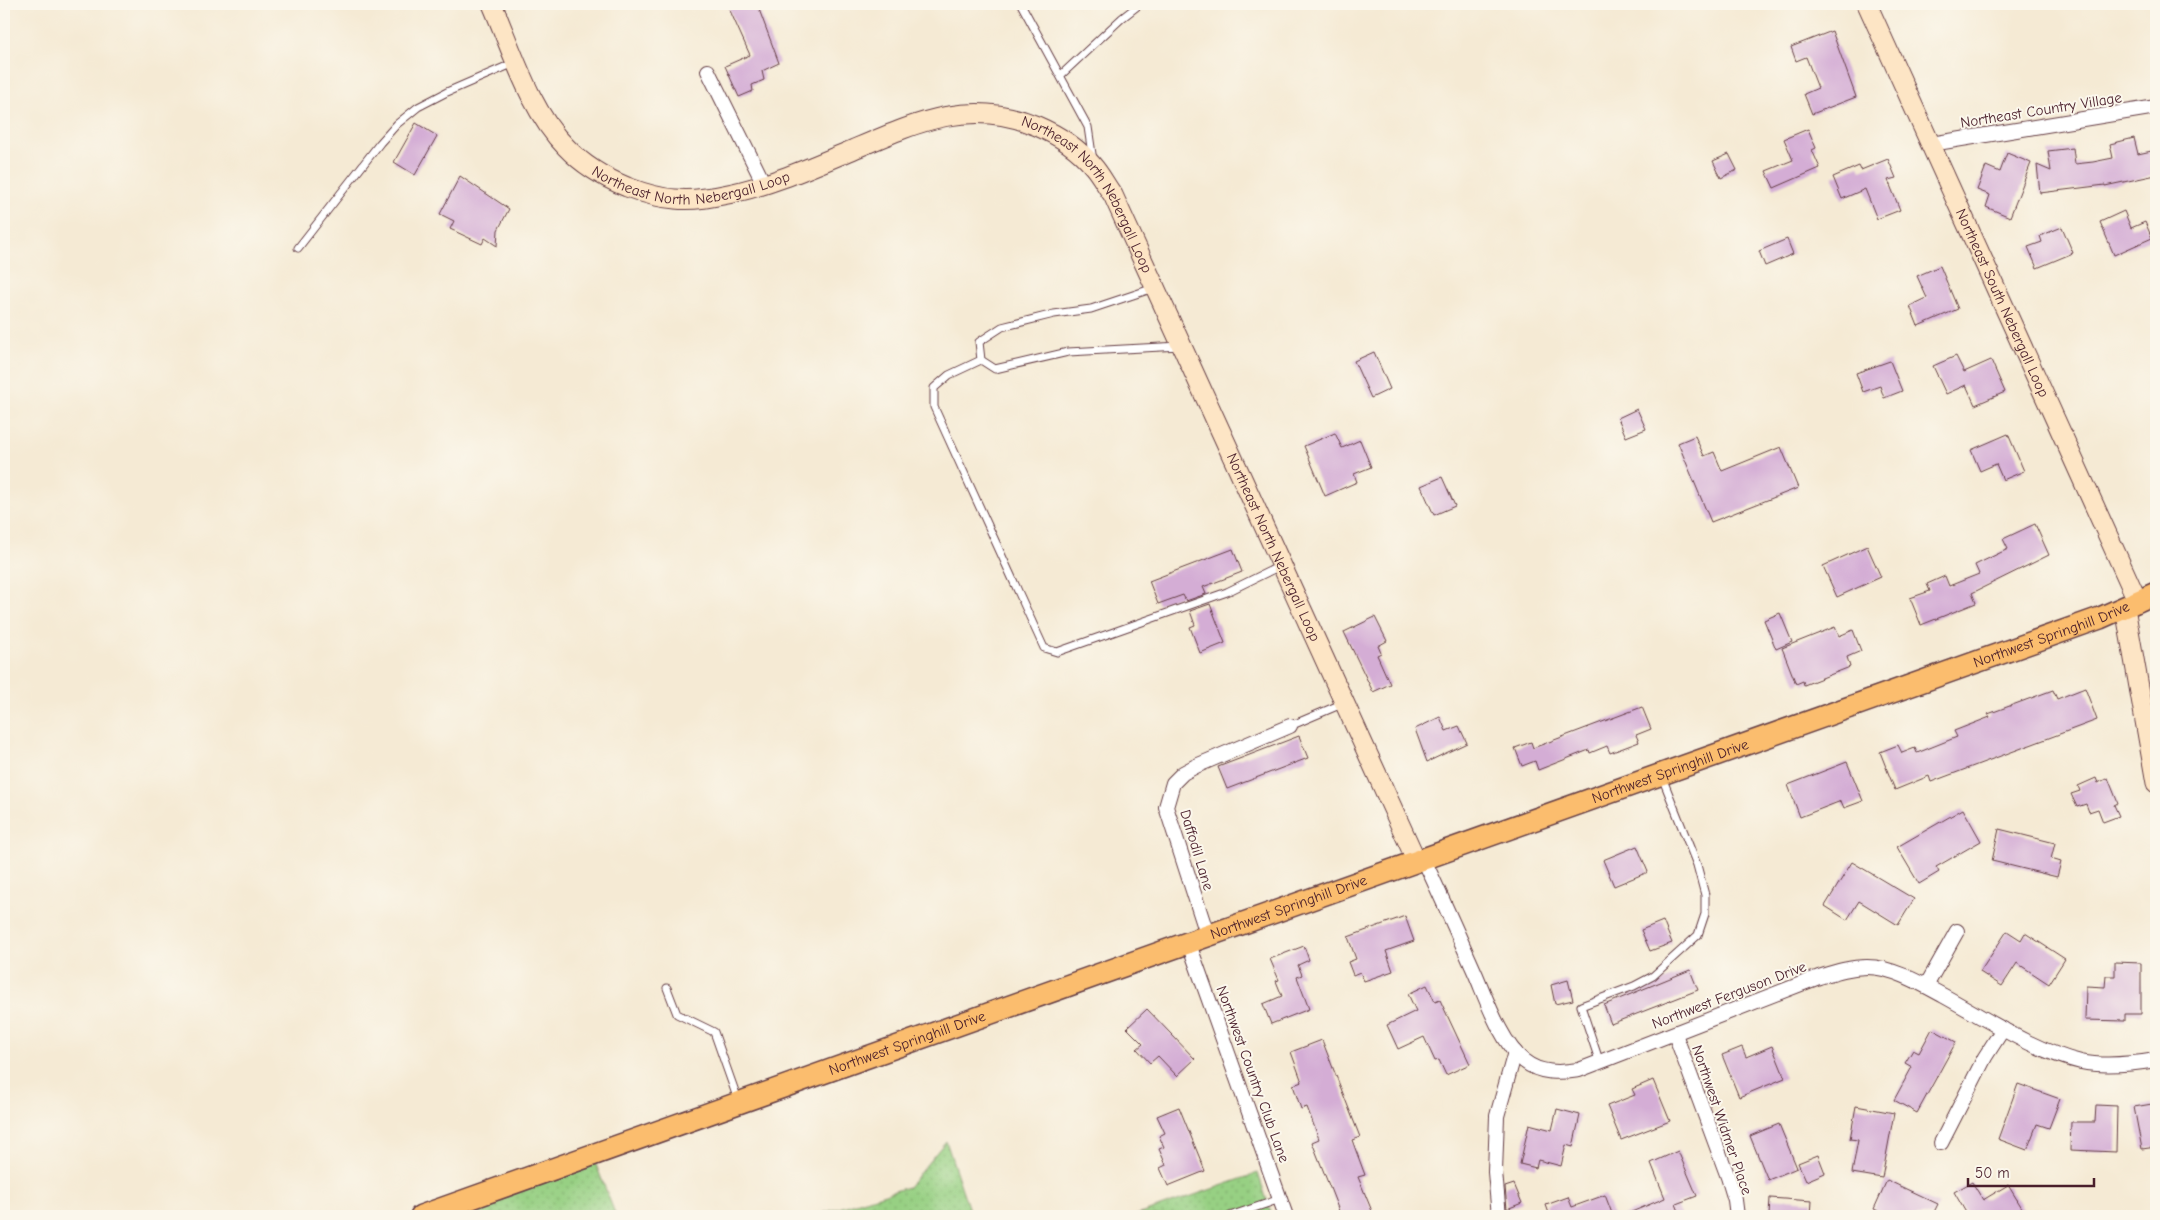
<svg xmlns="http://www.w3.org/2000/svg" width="2160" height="1220" viewBox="0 0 2160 1220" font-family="'Comic Neue',sans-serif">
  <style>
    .grass { fill: url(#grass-dots); stroke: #707857 }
    .building { fill: #d4add5 }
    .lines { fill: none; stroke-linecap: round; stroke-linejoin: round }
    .lane-casing { stroke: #643d44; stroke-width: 9 }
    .street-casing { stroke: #643d44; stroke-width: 16 }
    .secondary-casing { stroke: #643d44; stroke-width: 21 }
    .primary-casing { stroke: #643d44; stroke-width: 24 }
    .lane { stroke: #fff; stroke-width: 7 }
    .street { stroke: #fff; stroke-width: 14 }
    .secondary { stroke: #fde5c5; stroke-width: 19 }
    .primary { stroke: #fbbd6e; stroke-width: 21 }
    .labels { text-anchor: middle; stroke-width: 4; stroke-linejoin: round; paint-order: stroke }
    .street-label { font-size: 15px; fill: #4a1f2b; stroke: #fbf7ec }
  </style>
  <defs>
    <pattern id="grass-dots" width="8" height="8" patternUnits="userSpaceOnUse" patternTransform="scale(1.25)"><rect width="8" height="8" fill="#97d083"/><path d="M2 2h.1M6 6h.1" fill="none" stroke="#84b271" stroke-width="1.8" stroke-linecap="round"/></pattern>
  </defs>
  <rect width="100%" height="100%" fill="#fbf7ec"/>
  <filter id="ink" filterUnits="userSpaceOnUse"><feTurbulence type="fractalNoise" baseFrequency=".02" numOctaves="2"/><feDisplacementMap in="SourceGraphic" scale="10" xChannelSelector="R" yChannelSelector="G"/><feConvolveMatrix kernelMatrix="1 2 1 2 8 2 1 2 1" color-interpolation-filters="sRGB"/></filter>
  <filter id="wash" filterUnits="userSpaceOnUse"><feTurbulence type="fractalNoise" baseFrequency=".0096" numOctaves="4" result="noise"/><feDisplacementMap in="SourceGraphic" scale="20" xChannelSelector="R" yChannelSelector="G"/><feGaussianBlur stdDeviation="1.12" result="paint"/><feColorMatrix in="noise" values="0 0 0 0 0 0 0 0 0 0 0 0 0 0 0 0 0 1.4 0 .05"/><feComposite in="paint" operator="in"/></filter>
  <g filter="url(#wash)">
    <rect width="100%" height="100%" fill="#f5ead4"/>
    <g class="grass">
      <polygon points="946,1141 971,1216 813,1216 908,1187"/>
      <polygon points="595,1162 616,1216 444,1216"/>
      <polygon points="1258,1173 1272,1216 1134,1216"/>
    </g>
    <g id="blocks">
      <g class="building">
        <polygon points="727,4 757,4 779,63 762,71 764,80 752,85 753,91 739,97 725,66 750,55"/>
        <polygon points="1832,31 1856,97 1812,114 1804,94 1818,88 1806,57 1796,61 1791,47"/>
        <polygon points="416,123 437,136 415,175 394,162"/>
        <polygon points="1808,129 1816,148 1812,150 1820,168 1774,188 1766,171 1793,160 1784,139"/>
        <polygon points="2134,138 2138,154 2156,150 2156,175 2105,186 2105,185 2040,193 2037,165 2051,171 2048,151 2073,148 2075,164 2093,162 2113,158 2110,144"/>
        <polygon points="2007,153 2031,163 2010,217 1986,207 1990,195 1977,190 1986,166 2000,172"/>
        <polygon points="1729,154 1737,170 1721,178 1713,161"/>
        <polygon points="1888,159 1896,178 1888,180 1900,210 1877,219 1865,189 1842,199 1833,177 1859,166 1861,170"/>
        <polygon points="460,176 509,209 498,230 497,246 485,238 482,244 450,229 454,221 440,214"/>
        <polygon points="2124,211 2131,228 2145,222 2152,238 2114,255 2100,222"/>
        <polygon points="2062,227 2073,253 2037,268 2028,247 2042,242 2040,236"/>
        <polygon points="1787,239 1793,254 1765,266 1759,251"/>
        <polygon points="1940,266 1958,309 1918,326 1910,306 1927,298 1917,276"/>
        <polygon points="1374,352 1390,389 1371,398 1354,361"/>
        <polygon points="1956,356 1964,372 1991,360 2005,392 1975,405 1966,385 1946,394 1933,366"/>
        <polygon points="1890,361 1902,391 1884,398 1880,386 1863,392 1856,373"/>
        <polygon points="1637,409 1646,429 1626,437 1618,418"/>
        <polygon points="1335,433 1342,448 1360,440 1371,467 1354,474 1357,482 1325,496 1304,446"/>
        <polygon points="2008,434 2024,471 2003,480 1996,464 1980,471 1971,450"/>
        <polygon points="1695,436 1704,456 1714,452 1722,471 1781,447 1798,488 1711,522 1678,443"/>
        <polygon points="1442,477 1455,506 1434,515 1421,486"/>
        <polygon points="2035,524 2049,555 1972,593 1976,603 1921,625 1910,598 1930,591 1927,584 1945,576 1949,586 1979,574 1975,565 2008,549 2003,539"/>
        <polygon points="1867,546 1881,577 1837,597 1823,566"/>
        <polygon points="1233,549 1242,572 1203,587 1206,594 1186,601 1183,595 1158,604 1149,581"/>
        <polygon points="1210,604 1225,643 1200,653 1190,627 1195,625 1190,611"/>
        <polygon points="1780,613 1792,642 1776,649 1764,620"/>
        <polygon points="1375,617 1387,641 1378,646 1381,653 1377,655 1390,684 1373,692 1344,632"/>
        <polygon points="1835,627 1839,636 1853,630 1861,651 1847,657 1850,667 1804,685 1803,681 1796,684 1782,648"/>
        <polygon points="2085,688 2097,720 1931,782 1929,776 1895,790 1880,752 1898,745 1902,753 1915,748 1917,753 1957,737 1954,731 1990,717 1988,714 2053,690 2057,699"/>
        <polygon points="1642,707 1651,729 1636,735 1639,742 1610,753 1607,746 1590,753 1589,750 1538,770 1535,761 1522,766 1515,748 1531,742 1533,748"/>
        <polygon points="1440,717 1446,731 1459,726 1467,743 1427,762 1415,729"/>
        <polygon points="1299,736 1308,758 1227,789 1218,767"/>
        <polygon points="1847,762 1863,801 1844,808 1841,801 1800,817 1788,785"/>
        <polygon points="2096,778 2098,783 2108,778 2118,803 2114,805 2119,816 2103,822 2098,809 2089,812 2086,804 2077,807 2071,794 2080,791 2078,786"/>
        <polygon points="1963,809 1981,841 1936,867 1939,872 1919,884 1897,847"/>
        <polygon points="1999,829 2055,843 2051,859 2061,862 2057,877 1992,861"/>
        <polygon points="1637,846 1648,872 1614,886 1603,860"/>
        <polygon points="1852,862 1914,899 1898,925 1859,901 1847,920 1825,906"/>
        <polygon points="1405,916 1414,941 1386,951 1393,971 1364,981 1360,972 1353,975 1348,962 1356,959 1348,937"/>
        <polygon points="1663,921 1672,943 1650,951 1641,930"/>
        <polygon points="2007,931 2021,940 2025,933 2065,959 2049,984 2017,963 2002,986 1980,972"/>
        <polygon points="1304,946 1309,960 1298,965 1302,975 1297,977 1309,1009 1271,1024 1263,1004 1282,996 1276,981 1279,980 1270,959"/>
        <polygon points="2115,962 2141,963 2141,1014 2125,1014 2125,1021 2085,1020 2086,986 2105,987 2106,976 2115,976"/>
        <polygon points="1690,970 1698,990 1611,1024 1604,1005"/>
        <polygon points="1568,980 1573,1000 1555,1004 1551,985"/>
        <polygon points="1427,985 1435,1002 1440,1000 1470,1064 1446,1075 1439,1060 1435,1061 1424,1037 1398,1049 1387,1025 1416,1011 1408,994"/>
        <polygon points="1147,1009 1195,1059 1177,1076 1158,1056 1150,1063 1137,1049 1143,1044 1127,1028"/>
        <polygon points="1932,1029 1956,1042 1917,1113 1894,1100 1912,1067 1905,1063 1913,1050 1919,1053"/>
        <polygon points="1322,1040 1360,1137 1352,1140 1365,1175 1358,1177 1374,1216 1341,1216 1312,1142 1319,1139 1307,1107 1301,1109 1293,1085 1302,1082 1291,1052"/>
        <polygon points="1772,1046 1785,1078 1739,1097 1722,1055 1742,1047 1746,1057"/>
        <polygon points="1653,1080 1670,1121 1621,1140 1607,1106 1635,1095 1632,1089"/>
        <polygon points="2018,1084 2060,1099 2049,1128 2037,1124 2027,1150 1998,1139"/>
        <polygon points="2152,1104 2154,1113 2156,1113 2156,1147 2142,1149 2134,1107"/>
        <polygon points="2096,1105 2117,1106 2116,1152 2070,1150 2071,1122 2095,1122"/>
        <polygon points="1856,1106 1894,1113 1882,1178 1852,1173 1858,1140 1850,1139"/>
        <polygon points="1179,1107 1205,1171 1168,1186 1160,1168 1166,1165 1159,1149 1164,1147 1159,1136 1165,1133 1157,1116"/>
        <polygon points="1557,1109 1580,1115 1573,1147 1566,1145 1561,1166 1538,1160 1536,1168 1520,1164 1529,1124 1552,1130"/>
        <polygon points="1779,1124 1797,1168 1768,1180 1750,1136"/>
        <polygon points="1678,1151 1697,1196 1676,1204 1681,1216 1622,1216 1665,1198 1651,1163"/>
        <polygon points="1818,1155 1825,1173 1806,1181 1798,1163"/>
        <polygon points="1887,1180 1938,1204 1932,1216 1889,1216 1874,1209"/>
        <polygon points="1972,1182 1983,1200 2008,1185 2027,1216 1968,1216 1954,1192"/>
        <polygon points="1514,1184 1522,1203 1507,1209 1505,1187"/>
        <polygon points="1605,1195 1613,1216 1550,1216 1546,1205 1568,1197 1572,1207"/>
        <polygon points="1770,1198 1812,1201 1811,1216 1769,1216"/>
      </g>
    </g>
  </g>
  <g filter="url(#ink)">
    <use href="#blocks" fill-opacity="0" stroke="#643d44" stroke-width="1"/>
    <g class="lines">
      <defs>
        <g id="lane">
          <polyline points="1021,4 1088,127 1093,161"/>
          <polyline points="1061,75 1122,18 1140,4"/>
          <polyline points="298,248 380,143 397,124 418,107 447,92 514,63"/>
          <polyline points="1154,288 1091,309 1054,314 1002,327 979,342 981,360 995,369 1068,352 1180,346"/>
          <polyline points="981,360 949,375 934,388 934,407 1044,648 1057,652 1227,592 1280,566"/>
          <polyline points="1290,726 1344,703"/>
          <polyline points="667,988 677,1014 714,1032 738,1100"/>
          <polyline points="1600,1063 1581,1006 1634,986 1653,976 1698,935 1705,914 1705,895 1697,865 1662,777"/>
          <polyline points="1230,1216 1280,1199"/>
        </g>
        <g id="street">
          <polyline points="708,71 765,186"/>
          <polyline points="1931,144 2156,107"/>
          <path d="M 1424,860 C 1442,898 1459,937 1476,975 C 1487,1001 1502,1044 1524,1061 C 1540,1074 1560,1073 1579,1070 L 1819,977 C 1835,972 1850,967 1867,967 C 1893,967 1922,984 1944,996 C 1986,1019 2034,1051 2081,1062 C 2105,1067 2132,1064 2156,1060"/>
          <polyline points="1208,937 1166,807 1173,783 1183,773 1196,766 1290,726"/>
          <polyline points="1189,944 1286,1216"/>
          <polyline points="1926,986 1957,931"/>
          <polyline points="1675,1034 1728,1177 1735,1200 1737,1216"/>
          <polyline points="1941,1143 1985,1057 2003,1029"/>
          <polyline points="1499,1216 1495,1172 1497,1116 1515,1052"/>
        </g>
        <g id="secondary">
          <path id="s1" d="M 492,4 C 512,50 530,111 566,147 C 583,165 605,178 627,187 C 643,193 658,198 675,199 C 694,201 714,197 733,193 C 774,184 813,166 852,150 C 915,123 970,97 1037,126 C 1058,135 1079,149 1093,166 C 1101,175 1106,186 1113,195 L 1417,862"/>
          <path id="s2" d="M 1867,4 L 2138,602"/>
          <polyline points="2125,608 2156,783"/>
        </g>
        <g id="primary">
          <path id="s3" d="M 421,1216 L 2100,618 L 2156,593"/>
        </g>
      </defs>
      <use href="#lane" class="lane-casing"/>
      <use href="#street" class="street-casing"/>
      <use href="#secondary" class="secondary-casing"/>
      <use href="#primary" class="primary-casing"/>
      <use href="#lane" class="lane"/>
      <use href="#street" class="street"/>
      <use href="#secondary" class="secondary"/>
      <use href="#primary" class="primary"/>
    </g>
  </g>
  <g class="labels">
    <g class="street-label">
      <text transform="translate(2041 110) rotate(-9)" y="5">Northeast Country Village</text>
      <text dy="5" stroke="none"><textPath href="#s1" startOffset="300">Northeast North Nebergall Loop</textPath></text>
      <text dy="5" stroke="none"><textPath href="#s1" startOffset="750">Northeast North Nebergall Loop</textPath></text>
      <text dy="5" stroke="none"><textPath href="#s2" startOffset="328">Northeast South Nebergall Loop</textPath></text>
      <text dy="5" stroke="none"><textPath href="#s1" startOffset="1155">Northeast North Nebergall Loop</textPath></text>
      <text dy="5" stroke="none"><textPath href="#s3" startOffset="1731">Northwest Springhill Drive</textPath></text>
      <text dy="5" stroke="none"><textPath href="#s3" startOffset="1326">Northwest Springhill Drive</textPath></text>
      <text transform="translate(1197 850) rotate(73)" y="5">Daffodil Lane</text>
      <text dy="5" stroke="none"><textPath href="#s3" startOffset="921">Northwest Springhill Drive</textPath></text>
      <text transform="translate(1729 995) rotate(-21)" y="5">Northwest Ferguson Drive</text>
      <text dy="5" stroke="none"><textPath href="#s3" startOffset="516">Northwest Springhill Drive</textPath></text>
      <text transform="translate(1253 1074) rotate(70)" y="5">Northwest Country Club Lane</text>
      <text transform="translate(1722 1120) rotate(71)" y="5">Northwest Widmer Place</text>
    </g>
  </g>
  <rect width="2160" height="1220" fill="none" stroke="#fbf7ec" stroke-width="20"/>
  <path d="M1968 1178v8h126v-8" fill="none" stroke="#4a1f2b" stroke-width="2.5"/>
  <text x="1975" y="1178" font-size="15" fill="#4a1f2b" stroke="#fbf7ec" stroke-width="4" paint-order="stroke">50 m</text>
</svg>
